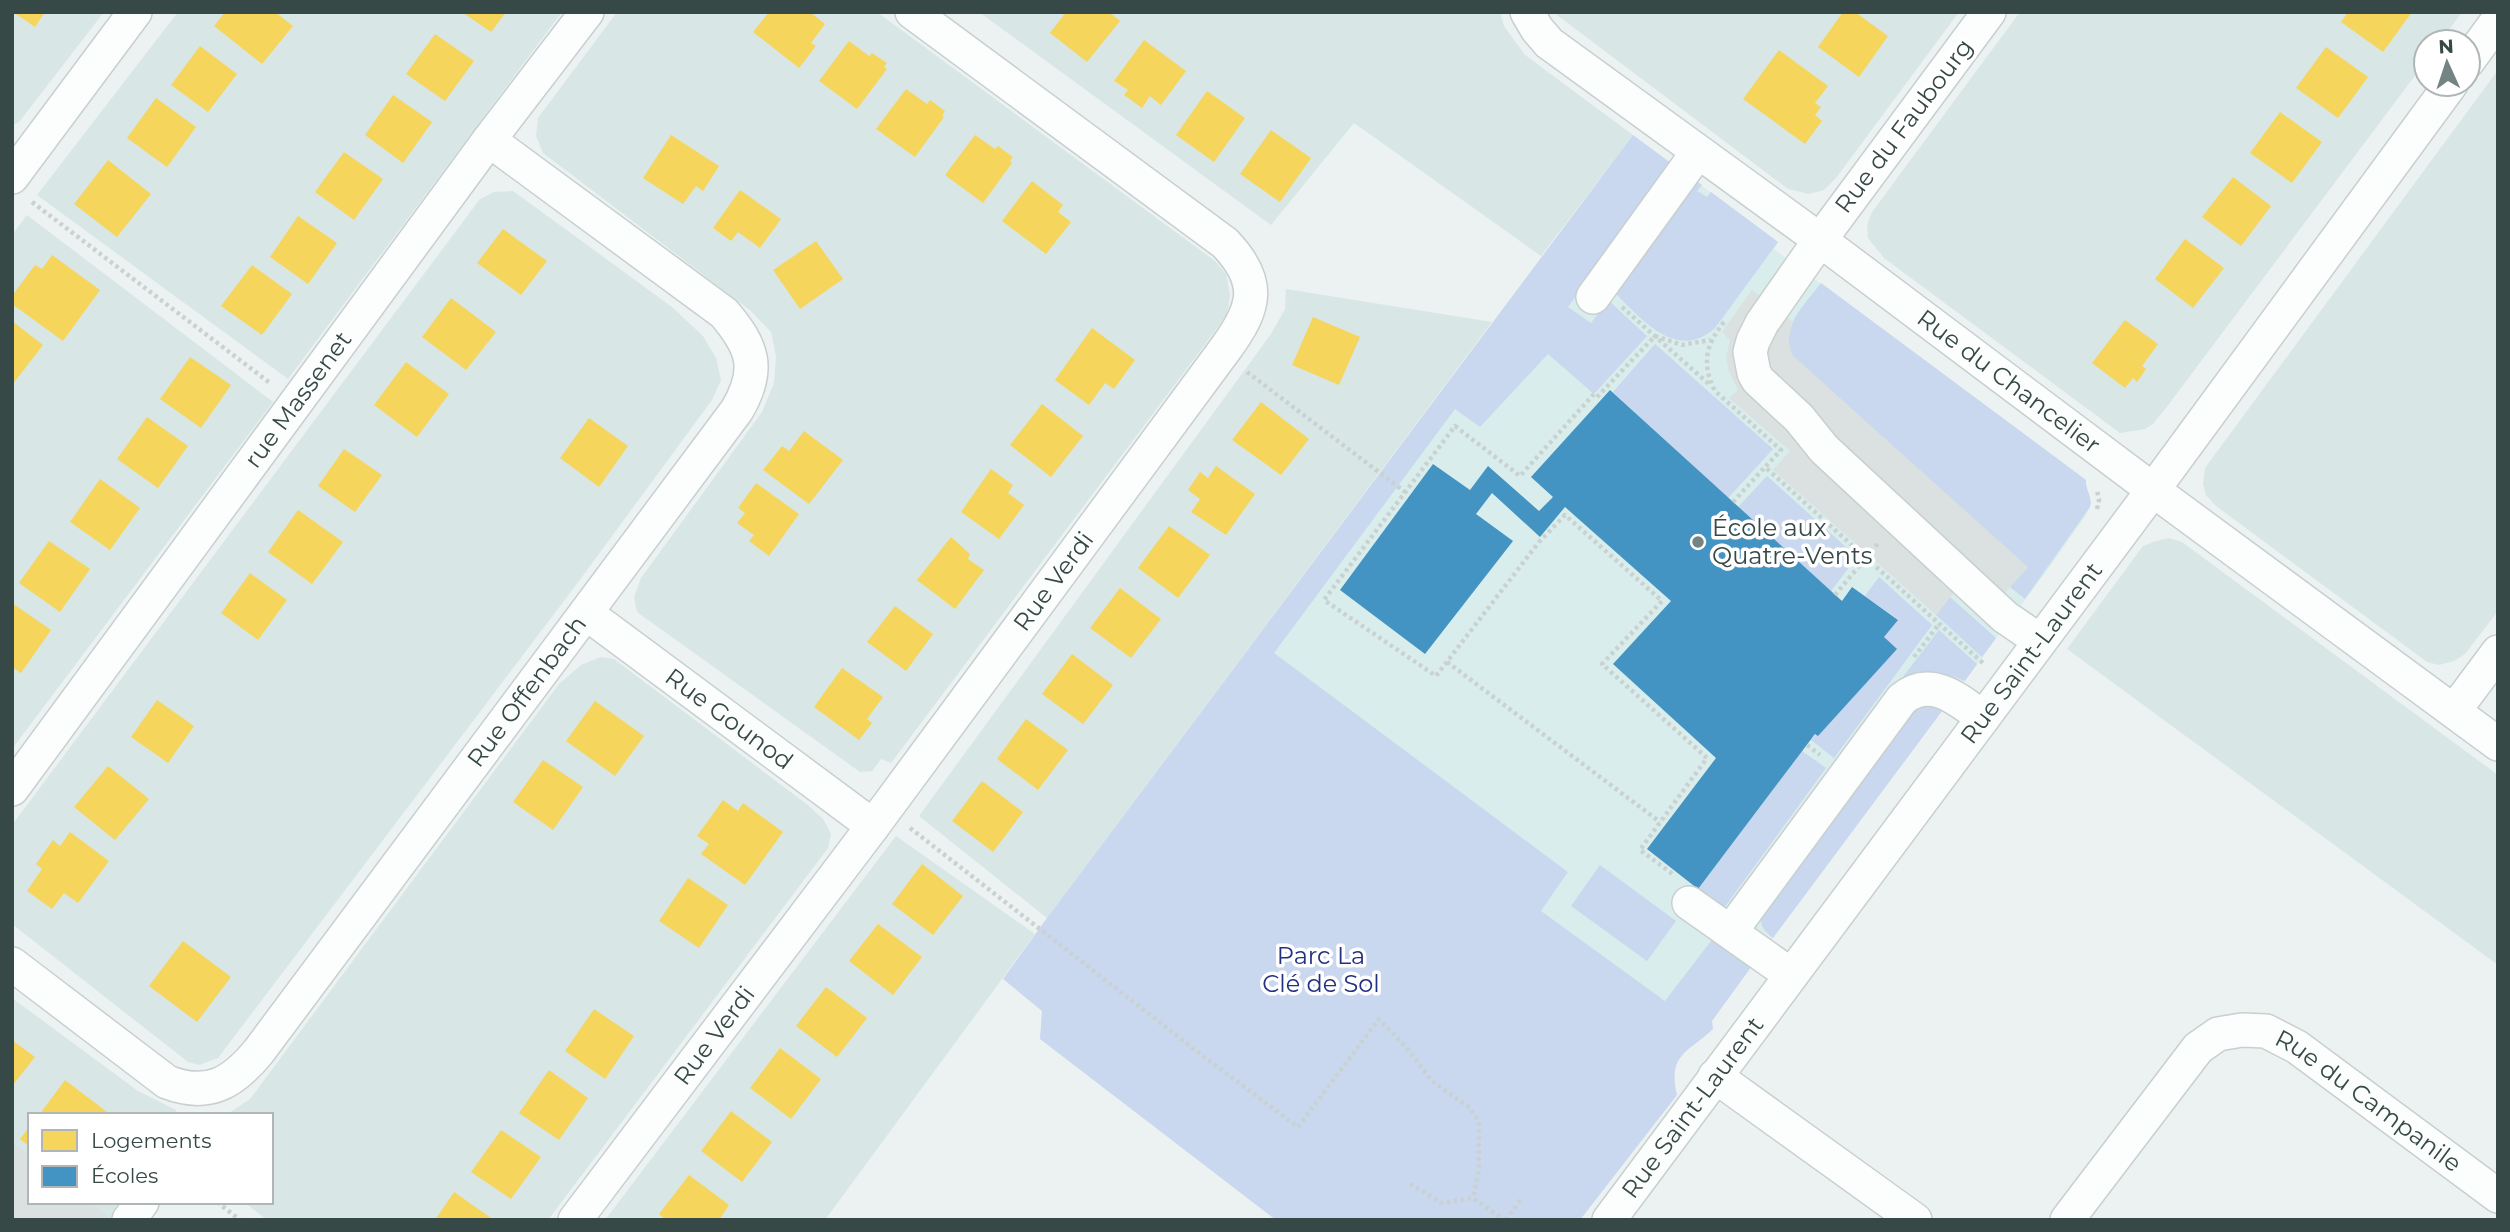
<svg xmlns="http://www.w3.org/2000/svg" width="2510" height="1232" viewBox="0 0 2510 1232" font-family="Montserrat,sans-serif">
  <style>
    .residential { fill: #d8e7e5 }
    .education { fill: #d9edec }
    .green { fill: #c9d7ef }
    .parking { fill: #dae1e0 }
    .homes { fill: #f6d55c }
    .schools { fill: #4393c3 }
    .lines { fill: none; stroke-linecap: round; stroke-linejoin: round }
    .minor-casing { stroke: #c8d0cf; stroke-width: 36 }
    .path { stroke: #cad2d1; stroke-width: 4.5; stroke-dasharray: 3.5 3.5; stroke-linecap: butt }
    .minor { stroke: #fcfdfd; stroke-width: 33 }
    .poi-dot { fill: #758482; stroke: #fff; stroke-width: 2.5 }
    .labels { text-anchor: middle; stroke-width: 7; stroke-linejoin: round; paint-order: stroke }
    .street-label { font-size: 24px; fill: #364946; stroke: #fff }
    .poi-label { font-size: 24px; fill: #364946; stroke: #fff; text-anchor: start }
    .park-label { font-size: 24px; fill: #233181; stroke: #fff }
  </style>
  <rect width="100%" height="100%" fill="#ebf2f1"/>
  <g class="residential">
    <polygon points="12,12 104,12 19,122 12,126"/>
    <polygon points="178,12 562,12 288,379 37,195"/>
    <polygon points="617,12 877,12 1215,261 1226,274 1230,295 1227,315 891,763 881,759 872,771 860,772 637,612 634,597 641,578 762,412 774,383 776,356 771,332 751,311 543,153 536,136 538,118"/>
    <polygon points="979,12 1500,12 1504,26 1525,55 1633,135 1541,256 1354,123 1271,225"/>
    <polygon points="1553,12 1959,12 1836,178 1824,190 1809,194 1788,189"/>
    <polygon points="2020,12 2462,12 2440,42 2426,42 2426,61 2169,404 2153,424 2145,429 2120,433 1884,258 1868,238 1867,225 1872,212"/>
    <polygon points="2498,70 2498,611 2465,654 2454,661 2439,665 2427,662 2216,506 2206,495 2203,484 2205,468 2216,453"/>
    <polygon points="513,191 672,307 703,336 716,358 721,380 712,400 576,585 218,1058 199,1065 188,1062 12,924 12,825 480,199 494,192"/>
    <polygon points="27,215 273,402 12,749 12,235"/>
    <polygon points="1286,289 1492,322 1047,918 919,816 1271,334 1285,309"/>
    <polygon points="2169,538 2182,542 2498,775 2498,965 2067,649 2143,546 2156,541"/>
    <polygon points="601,657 614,659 808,805 823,819 831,834 828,848 548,1220 267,1220 244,1202 271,1202 271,1115 226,1115 250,1099 559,684 581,665"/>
    <polygon points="896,836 1035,934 825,1220 605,1220"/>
    <polygon points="12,998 138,1091 176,1110 176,1115 30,1115 30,1202 124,1202 110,1220 12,1220"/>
  </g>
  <polygon class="education" points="1633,135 1778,242 1774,249 2086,480 2085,487 2091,503 2086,515 2048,569 1752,966 1713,938 1666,1002 1541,911 1568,872 1255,640"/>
  <g class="green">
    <path d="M 1633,135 L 1672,164 L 1568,307 L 1591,323 L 1608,300 L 1647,336 L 1594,394 L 1548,354 L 1480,427 L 1455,409 L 1274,653 L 1568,872 L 1541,911 L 1665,1001 L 1714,937 L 1752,966 L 1712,1021 L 1713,1029 C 1689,1052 1667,1054 1677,1095 L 1580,1220 L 1276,1220 L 1040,1039 L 1042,1011 L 1003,979 L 1047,918 Z"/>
    <path d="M 1695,180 L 1702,185 L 1697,191 L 1707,197 L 1711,192 L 1778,242 L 1715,328 C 1676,363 1640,317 1614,292 Z"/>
    <path d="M 1821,283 L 2086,480 C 2085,489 2093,498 2090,507 L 2025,599 L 2010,587 L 2027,568 L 1793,356 C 1777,330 1806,303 1821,283 Z"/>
    <polygon points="1655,344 1773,449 1728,498 1613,392"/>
    <polygon points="1767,476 1857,557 1831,591 1738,507"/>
    <polygon points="1879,577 1932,625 1834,758 1811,740 1896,649 1884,637 1898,619 1865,596"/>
    <polygon points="1950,597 1996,638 1982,657 1936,615"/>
    <path d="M 1939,630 L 1977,664 L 1965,681 C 1936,669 1923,672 1896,686 Z"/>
    <path d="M 1930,703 L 1942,711 L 1773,938 C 1763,930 1759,925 1762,912 L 1911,709 Z"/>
    <polygon points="1802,751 1826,768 1724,908 1698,889"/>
    <polygon points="1600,865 1676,921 1647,961 1571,906"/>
  </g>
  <g class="parking">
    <polygon points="1752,290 1793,322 1788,341 1793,356 2028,567 1993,606 1964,580 1936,615 1773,470 1790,451 1729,398 1738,390 1729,372 1726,357 1730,340 1722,332"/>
    <polygon points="12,1143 30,1156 30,1202 89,1202 111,1219 12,1220"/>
  </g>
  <g class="homes">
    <polygon points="13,12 45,12 35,27"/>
    <polygon points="225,12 275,12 293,26 262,64 214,26"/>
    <polygon points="462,12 506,12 491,32"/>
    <polygon points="769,12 810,12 825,24 811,43 816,46 799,68 753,32"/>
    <polygon points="1066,12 1109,12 1120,21 1087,62 1050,33"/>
    <polygon points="1843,12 1855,12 1888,36 1859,77 1818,47"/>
    <polygon points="2348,12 2412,12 2383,52 2341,22"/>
    <polygon points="435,34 474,61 445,101 406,74"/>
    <polygon points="1144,40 1186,71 1161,105 1150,96 1142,108 1124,95 1128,90 1114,81"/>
    <polygon points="849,41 869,56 872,53 887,63 884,67 887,69 857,109 819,81"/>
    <polygon points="200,46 237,74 208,112 171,85"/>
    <polygon points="2326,47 2368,77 2338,118 2296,88"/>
    <polygon points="1779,50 1828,86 1815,103 1821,107 1815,115 1822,121 1805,144 1743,99"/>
    <polygon points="906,89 927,104 930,100 945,111 942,116 944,117 915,157 876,129"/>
    <polygon points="1207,91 1245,118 1214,162 1176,135"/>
    <polygon points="393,95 432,122 403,163 365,135"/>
    <polygon points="156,98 196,127 167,167 127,138"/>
    <polygon points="2280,112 2322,142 2292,183 2250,153"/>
    <polygon points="1271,130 1311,158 1280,202 1240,174"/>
    <polygon points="671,135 719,166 703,191 696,186 683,204 643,178"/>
    <polygon points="975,135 995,149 998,146 1013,157 1010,161 1012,163 983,203 945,175"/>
    <polygon points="344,152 383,179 354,220 315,192"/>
    <polygon points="108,160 151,194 117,237 74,204"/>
    <polygon points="2233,177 2271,206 2241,246 2202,217"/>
    <polygon points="1032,181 1063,205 1058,212 1071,222 1046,254 1002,221"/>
    <polygon points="740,190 781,219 760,248 738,232 731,241 713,228"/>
    <polygon points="298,216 337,243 308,284 270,257"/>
    <polygon points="503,229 547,261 521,295 477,263"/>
    <polygon points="2185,239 2224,268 2193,308 2155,279"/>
    <polygon points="816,241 843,279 800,309 773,270"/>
    <polygon points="52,255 100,290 63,341 12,304 12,296 35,265 42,269"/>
    <polygon points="252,265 292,294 262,335 221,306"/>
    <polygon points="451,298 496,332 466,370 422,337"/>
    <polygon points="1313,317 1360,337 1339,385 1292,365"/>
    <polygon points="2125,320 2158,344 2142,366 2146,369 2137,382 2133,378 2125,388 2092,363"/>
    <polygon points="12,321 43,345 12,385"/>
    <polygon points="1092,328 1135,360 1114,389 1105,383 1089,405 1055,380"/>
    <polygon points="190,357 231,385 201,428 160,399"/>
    <polygon points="406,362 449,394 417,437 374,405"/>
    <polygon points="1261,402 1309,439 1281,475 1232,440"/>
    <polygon points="1042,404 1083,436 1051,477 1010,445"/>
    <polygon points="147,417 188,446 158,488 117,459"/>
    <polygon points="589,418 628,446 599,487 560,458"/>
    <polygon points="804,431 843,460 809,504 763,470 782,446 789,451"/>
    <polygon points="344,449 382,475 355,512 318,486"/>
    <polygon points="1216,466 1255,494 1226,535 1191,512 1200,499 1188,490 1200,472 1208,478"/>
    <polygon points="991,469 1013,485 1008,493 1024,505 999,539 961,512"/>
    <polygon points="100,479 140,508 110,550 70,522"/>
    <polygon points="756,483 799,514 769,556 749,541 754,535 737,523 745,513 738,508"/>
    <polygon points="298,510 343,542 312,584 268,552"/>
    <polygon points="1169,526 1210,555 1178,598 1138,568"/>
    <polygon points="951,537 970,554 968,559 984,570 955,609 917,580"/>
    <polygon points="49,541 90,569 60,612 19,583"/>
    <polygon points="250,573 287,600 258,640 221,613"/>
    <polygon points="1120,588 1161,619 1131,658 1090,628"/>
    <polygon points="12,603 51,630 21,673 12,667"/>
    <polygon points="895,606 933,634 906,671 867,642"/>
    <polygon points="1072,654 1113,685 1083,724 1042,694"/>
    <polygon points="842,668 883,697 867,719 872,723 859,740 814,707"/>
    <polygon points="157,700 194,726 168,763 131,737"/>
    <polygon points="595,701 644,736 615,776 566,741"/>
    <polygon points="1026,719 1068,750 1038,790 997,759"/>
    <polygon points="543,760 583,787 553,830 513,802"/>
    <polygon points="108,766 149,799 115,840 74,807"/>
    <polygon points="982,781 1023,812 993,852 952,821"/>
    <polygon points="723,800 738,811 743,803 783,832 745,885 701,854 709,844 697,836"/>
    <polygon points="70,832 109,861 78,903 64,893 52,909 27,891 42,869 36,864 53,840 60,846"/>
    <polygon points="922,864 963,896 933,935 892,904"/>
    <polygon points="688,878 728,905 699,948 659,921"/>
    <polygon points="878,924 922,957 893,995 849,961"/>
    <polygon points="183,941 231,977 197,1022 149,986"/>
    <polygon points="826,987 867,1018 837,1057 796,1026"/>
    <polygon points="594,1009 634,1036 605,1079 565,1051"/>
    <polygon points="12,1040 35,1057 12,1086"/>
    <polygon points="780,1048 821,1079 791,1119 750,1088"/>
    <polygon points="549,1070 588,1098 559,1140 519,1113"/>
    <polygon points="65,1080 111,1115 39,1115"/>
    <polygon points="731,1111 772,1142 742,1182 701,1151"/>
    <polygon points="30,1126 30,1147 20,1139"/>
    <polygon points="501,1130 541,1157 511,1199 471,1172"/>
    <polygon points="689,1175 729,1205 719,1220 666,1220 659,1214"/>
    <polygon points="454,1192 494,1220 435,1220"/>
  </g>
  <polygon class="schools" points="1610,390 1842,601 1852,587 1898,620 1884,637 1897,649 1818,736 1815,734 1698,889 1647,849 1716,758 1613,664 1671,601 1565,507 1540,537 1492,493 1476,514 1513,541 1425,654 1340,590 1433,464 1470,490 1488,466 1539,511 1553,497 1531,477"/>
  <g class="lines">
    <defs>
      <g id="minor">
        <path id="s1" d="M 1527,12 L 1537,29 L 1549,43 L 1820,240 L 2153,490 L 2498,744"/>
        <polyline points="1989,12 1820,240 1762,323 1753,341 1750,352 1754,373 1758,380 1799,418 1824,449 2005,617 2040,641"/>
        <polyline points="2468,61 2498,20"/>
        <polyline points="12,177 135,12"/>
        <polyline points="1593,297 1698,152"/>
        <path id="s2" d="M 586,613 L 873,826"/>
        <polyline points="2454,711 2498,652"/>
        <path id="s3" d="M 12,789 L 489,140 L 587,12"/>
        <polyline points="1689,903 1791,975"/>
        <path d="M 1731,931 L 1902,699 C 1931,675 1959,700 1983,718"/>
        <path id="s4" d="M 12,964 L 167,1082 C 208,1098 233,1083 259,1051 L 737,410 C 761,369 753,347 724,313 L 489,140"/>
        <polyline points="1715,1076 1915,1220"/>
        <polyline points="129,1220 142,1202"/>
        <path id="s5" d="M 575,1220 L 873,826 L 1226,348 C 1256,307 1262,282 1225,243 L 912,12"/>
        <path id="s6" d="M 1609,1220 L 2153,490 L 2451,84"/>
        <path id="s7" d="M 2067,1220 L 2198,1048 L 2218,1034 L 2242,1030 L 2266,1031 L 2297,1047 L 2498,1196"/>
      </g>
    </defs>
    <use href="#minor" class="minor-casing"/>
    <g class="path">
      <polyline points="32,202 270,383"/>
      <polyline points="1622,307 1710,385"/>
      <path d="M 1724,322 C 1706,345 1701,363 1715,391 L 1781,450 L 1765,467 L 1984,664"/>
      <polyline points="1247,372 1405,492"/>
      <polyline points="1594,394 1520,476 1455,426 1324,600 1436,676 1539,542 1565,515 1662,601 1602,664 1707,758 1640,850 1674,875"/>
      <polyline points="1597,397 1655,336 1682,345 1710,340"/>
      <polyline points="1733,502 1765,467"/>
      <polyline points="2097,509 2099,500 2097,490"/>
      <polyline points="1835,595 1880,541"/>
      <polyline points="1914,657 1939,624"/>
      <polyline points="1447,662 1660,822"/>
      <polyline points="1807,745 1820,755"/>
      <polyline points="910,828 1203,1056 1298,1127 1379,1019 1406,1047 1432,1081 1470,1108 1479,1122 1479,1170 1473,1198"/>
      <polyline points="1410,1184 1442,1203 1473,1198 1504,1220"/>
      <polyline points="217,1202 240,1220"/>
      <polyline points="1506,1220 1521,1199"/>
    </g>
    <use href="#minor" class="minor"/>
  </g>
  <circle class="poi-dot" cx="1698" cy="542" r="7"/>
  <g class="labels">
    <g class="street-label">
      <text transform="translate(1904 126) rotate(-53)" y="8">Rue du Faubourg</text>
      <text dy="8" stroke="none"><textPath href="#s1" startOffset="609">Rue du Chancelier</textPath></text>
      <text dy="8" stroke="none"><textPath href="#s3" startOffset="483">rue Massenet</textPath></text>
      <text dy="8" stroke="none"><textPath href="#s5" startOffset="798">Rue Verdi</textPath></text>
      <text dy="8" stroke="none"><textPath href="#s6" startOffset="707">Rue Saint-Laurent</textPath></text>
      <text dy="8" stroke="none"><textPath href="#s4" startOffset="749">Rue Offenbach</textPath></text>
      <text dy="8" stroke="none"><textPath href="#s2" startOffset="178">Rue Gounod</textPath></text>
      <text dy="8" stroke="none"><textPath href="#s5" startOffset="231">Rue Verdi</textPath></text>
      <text dy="8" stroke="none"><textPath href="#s7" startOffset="413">Rue du Campanile</textPath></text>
      <text dy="8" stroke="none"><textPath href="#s6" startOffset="140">Rue Saint-Laurent</textPath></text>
    </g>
    <g class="poi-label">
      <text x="1712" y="536">École aux<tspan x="1712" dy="28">Quatre-Vents</tspan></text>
    </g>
    <g class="park-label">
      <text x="1321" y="964">Parc La<tspan x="1321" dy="28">Clé de Sol</tspan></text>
    </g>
  </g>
  <rect width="2510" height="1232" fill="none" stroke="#364946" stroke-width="28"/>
  <rect x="28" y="1113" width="245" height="91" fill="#ffffff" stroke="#afb6b5" stroke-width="2"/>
  <rect x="42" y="1130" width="35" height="21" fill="#f6d55c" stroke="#afb6b5" stroke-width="2"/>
  <text x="91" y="1148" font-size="21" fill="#364946">Logements</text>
  <rect x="42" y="1166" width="35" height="21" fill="#4393c3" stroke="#afb6b5" stroke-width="2"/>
  <text x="91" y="1183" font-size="21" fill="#364946">Écoles</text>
  <g transform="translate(2447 63) rotate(357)"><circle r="33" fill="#ffffff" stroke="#afb6b5" stroke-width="2"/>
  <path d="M0-5L12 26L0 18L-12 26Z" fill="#758482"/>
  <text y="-10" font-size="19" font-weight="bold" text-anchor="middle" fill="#364946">N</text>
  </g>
</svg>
